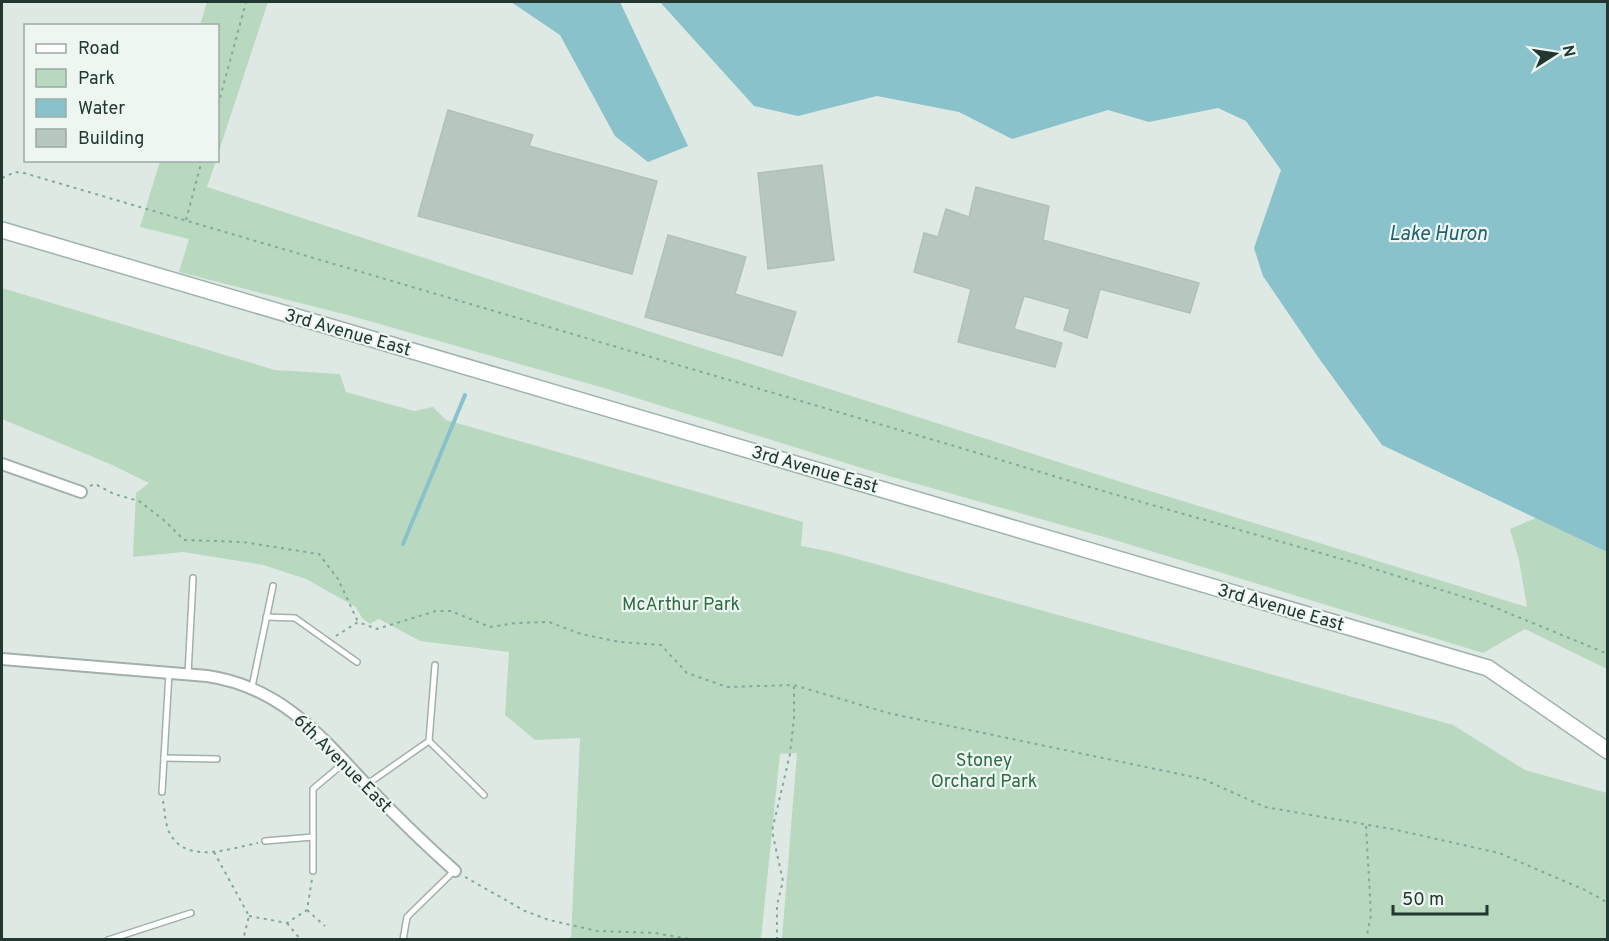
<svg xmlns="http://www.w3.org/2000/svg" width="1609" height="941" viewBox="0 0 1609 941" font-family="Overpass,sans-serif">
  <style>
    .green { fill: #b8d9c0 }
    .water { fill: #89c2ca }
    .lines { fill: none; stroke-linecap: round; stroke-linejoin: round }
    .stream { stroke: #89c2ca; stroke-width: 4 }
    .building { fill: #b7c6bf; stroke: #b1c1ba; stroke-width: 1.5 }
    .lane-casing { stroke: #a2b0aa; stroke-width: 8 }
    .street-casing { stroke: #a2b0aa; stroke-width: 14 }
    .secondary-casing { stroke: #9eb3ab; stroke-width: 18 }
    .path { stroke: #81aa9c; stroke-width: 2; stroke-dasharray: 3 4.5; stroke-linecap: butt }
    .lane { stroke: #fff; stroke-width: 5 }
    .street { stroke: #fff; stroke-width: 10 }
    .secondary { stroke: #fff; stroke-width: 15 }
    .labels { text-anchor: middle; stroke-width: 4.5; stroke-linejoin: round; paint-order: stroke }
    .street-label { font-size: 18px; fill: #213730; stroke: #eef6f2 }
    .park-label { font-size: 18px; fill: #2e6a44; stroke: #eef6f2 }
    .water-label { font-size: 20px; font-style: italic; fill: #20636e; stroke: #eef6f2 }
  </style>
  <rect width="100%" height="100%" fill="#dee9e4"/>
  <g class="green">
    <polygon points="207,2 268,2 218,154 218,26 200,25"/>
    <polygon points="160,161 216,161 207,187 648,331 1121,482 1527,607 1519,560 1510,529 1536,518 1607,552 1607,669 1525,629 1483,653 1118,541 868,470 604,388 355,317 179,272 189,239 140,227"/>
    <polygon points="2,288 275,370 340,374 346,392 414,411 433,407 446,420 803,522 801,546 832,552 1453,725 1525,770 1607,793 1607,939 782,939 797,753 780,754 761,939 571,939 580,738 535,740 505,715 509,652 420,641 379,619 370,624 362,618 356,607 306,579 263,565 183,552 133,557 136,493 149,483 110,464 2,419"/>
  </g>
  <g class="water">
    <polygon points="511,2 620,2 688,146 648,162 615,136 560,35"/>
    <polygon points="660,2 1607,2 1607,552 1382,445 1318,357 1263,276 1254,248 1281,170 1246,121 1218,108 1149,122 1108,110 1012,139 959,112 877,96 798,116 754,106"/>
  </g>
  <g class="lines">
    <polyline class="stream" points="403,544 465,395"/>
  </g>
  <g class="building">
    <polygon points="448,110 533,135 529,146 657,181 632,274 418,216"/>
    <polygon points="822,165 834,260 768,269 758,173"/>
    <polygon points="976,187 1049,206 1043,240 1199,283 1190,313 1100,289 1087,338 1064,330 1070,309 1024,296 1014,329 1062,343 1055,367 958,342 971,289 914,272 924,233 938,237 946,209 969,217"/>
    <polygon points="668,235 746,257 735,294 796,312 782,356 645,317"/>
  </g>
  <g class="lines">
    <defs>
      <g id="lane">
        <polyline points="266,617 295,618 357,662"/>
        <polyline points="188,674 193,578"/>
        <polyline points="252,687 273,586"/>
        <polyline points="429,741 484,795"/>
        <polyline points="164,758 217,759"/>
        <polyline points="366,785 429,741 435,665"/>
        <polyline points="162,792 169,673"/>
        <polyline points="265,841 313,837"/>
        <polyline points="313,871 313,789 345,762"/>
        <polyline points="108,940 191,913"/>
        <polyline points="403,940 407,917 454,871"/>
      </g>
      <g id="street">
        <polyline points="2,464 81,492"/>
        <path d="M 2,659 L 207,676 C 284,687 325,741 375,794 C 401,821 427,846 455,871"/>
      </g>
      <polyline id="secondary" points="2,230 1488,668 1608,751"/>
    </defs>
    <use href="#lane" class="lane-casing"/>
    <use href="#street" class="street-casing"/>
    <use href="#secondary" class="secondary-casing"/>
    <g class="path">
      <polyline points="218,105 246,2"/>
      <polyline points="2,178 15,172 24,173 971,451 1103,491 1359,564 1489,605 1608,654"/>
      <polyline points="186,220 202,160"/>
      <polyline points="90,486 95,484 114,494 139,501 165,521 184,540 243,542 319,554 338,579 358,622"/>
      <polyline points="336,636 358,622 377,629 436,611 451,611 490,627 516,623 549,622 581,634 620,642 661,645 687,673 727,687 794,685 888,713 1203,779 1265,807 1392,829 1499,853 1585,890 1608,903"/>
      <path d="M 163,801 C 165,811 165,825 170,834 C 188,865 231,848 258,843"/>
      <polyline points="1366,826 1371,915 1366,940"/>
      <polyline points="214,852 249,916 243,940"/>
      <polyline points="465,877 525,911 549,920 597,931 655,933 695,940"/>
      <polyline points="307,910 325,926"/>
      <polyline points="249,916 287,923 307,910 312,879"/>
      <polyline points="287,923 301,940"/>
      <polyline points="777,940 777,905 783,881 772,831 790,754 794,718 794,686"/>
    </g>
    <use href="#lane" class="lane"/>
    <use href="#street" class="street"/>
    <use href="#secondary" class="secondary"/>
  </g>
  <g class="labels">
    <g class="street-label">
      <text transform="translate(348 332) rotate(16)" y="6">3rd Avenue East</text>
      <text transform="translate(815 469) rotate(16)" y="6">3rd Avenue East</text>
      <text transform="translate(1281 607) rotate(16)" y="6">3rd Avenue East</text>
      <text transform="translate(343 763) rotate(45)" y="6">6th Avenue East</text>
    </g>
    <g class="park-label">
      <text x="681" y="610">McArthur Park</text>
      <text x="984" y="766">Stoney<tspan x="984" dy="21">Orchard Park</tspan></text>
    </g>
    <g class="water-label">
      <text x="1438" y="240">Lake Huron</text>
    </g>
  </g>
  <rect width="1609" height="941" fill="none" stroke="#213730" stroke-width="6"/>
  <rect x="24" y="24" width="195" height="138" fill="#eef6f2" stroke="#9caaa4" stroke-width="1.5"/>
  <rect x="36" y="44" width="30" height="9" fill="#ffffff" stroke="#9caaa4" stroke-width="1.5"/>
  <text x="78" y="54" font-size="18" fill="#213730">Road</text>
  <rect x="36" y="69" width="30" height="18" fill="#b8d9c0" stroke="#9caaa4" stroke-width="1.5"/>
  <text x="78" y="84" font-size="18" fill="#213730">Park</text>
  <rect x="36" y="99" width="30" height="18" fill="#89c2ca" stroke="#9caaa4" stroke-width="1.5"/>
  <text x="78" y="114" font-size="18" fill="#213730">Water</text>
  <rect x="36" y="129" width="30" height="18" fill="#b7c6bf" stroke="#9caaa4" stroke-width="1.5"/>
  <text x="78" y="144" font-size="18" fill="#213730">Building</text>
  <g transform="translate(1555 54) rotate(78)" stroke="#eef6f2" stroke-width="4.5" paint-order="stroke">
  <path d="M0-4.5L10 22L0 15L-10 22Z" fill="#213730"/>
  <text y="-9" font-size="16" font-weight="bold" text-anchor="middle" fill="#213730">N</text>
  </g>
  <path d="M1393 905v9h94v-9" fill="none" stroke="#213730" stroke-width="3"/>
  <text x="1402" y="905" font-size="18" fill="#213730" stroke="#eef6f2" stroke-width="4.5" paint-order="stroke">50 m</text>
</svg>
